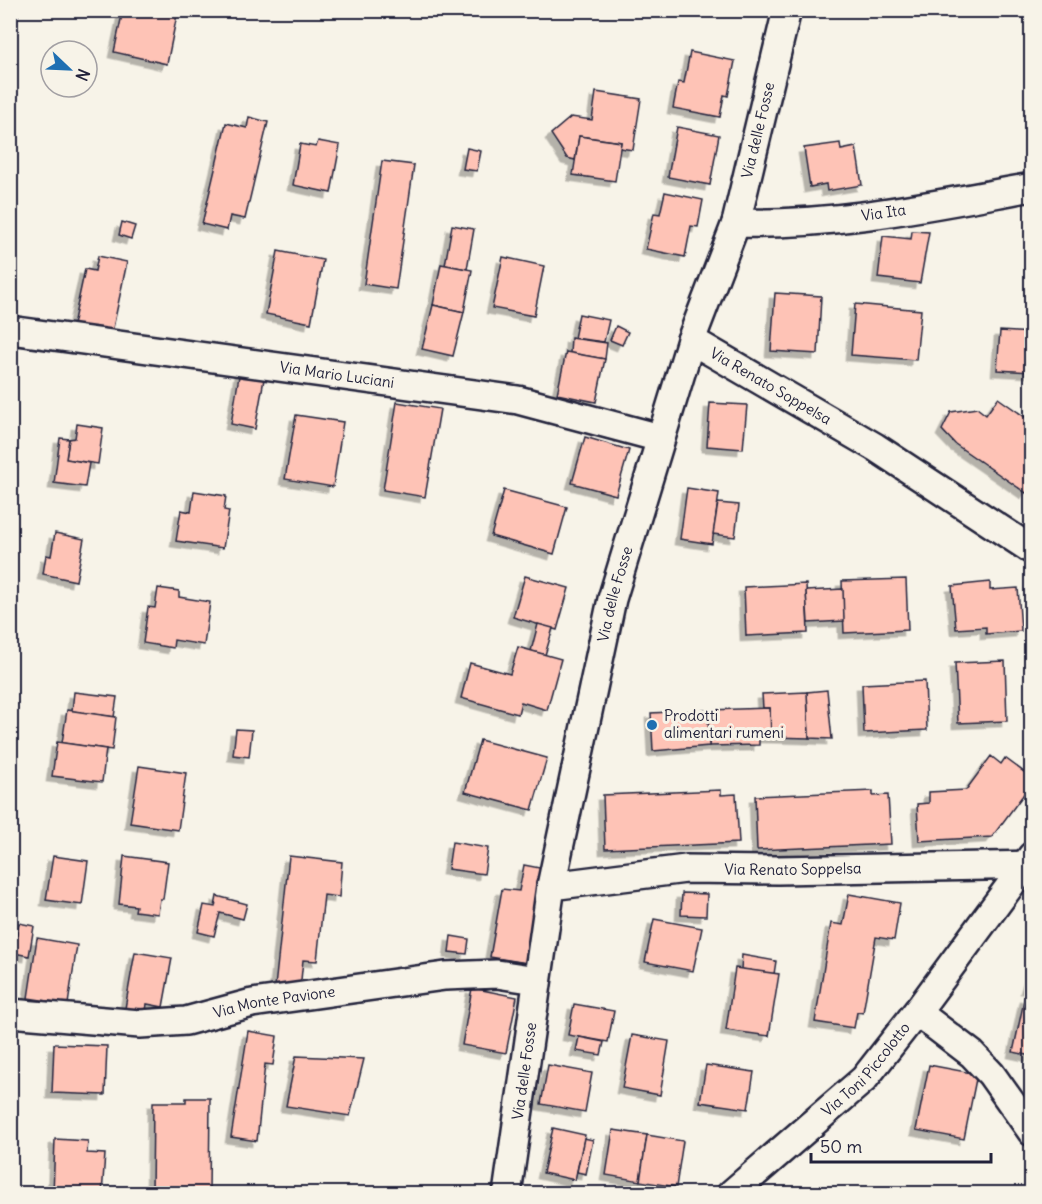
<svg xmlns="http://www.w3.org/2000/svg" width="1042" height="1204" viewBox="0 0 1042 1204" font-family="Delius,sans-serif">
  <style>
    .building { fill: #fec3b6; stroke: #22223b; stroke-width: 1.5; filter: url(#shadow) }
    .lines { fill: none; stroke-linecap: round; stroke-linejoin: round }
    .minor-casing { stroke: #22223b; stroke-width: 32 }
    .minor { stroke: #f7f3e8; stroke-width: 27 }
    .poi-dot { fill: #1f6fb2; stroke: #f7f3e8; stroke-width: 2 }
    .labels { text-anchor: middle; stroke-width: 6; stroke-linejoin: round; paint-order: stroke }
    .street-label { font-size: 15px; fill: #22223b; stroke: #f7f3e8 }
    .poi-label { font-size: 15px; fill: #22223b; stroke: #f7f3e8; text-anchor: start }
  </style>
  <defs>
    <filter id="shadow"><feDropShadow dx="-5.5" dy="5.5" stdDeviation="0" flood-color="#0004"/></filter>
  </defs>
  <rect width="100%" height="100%" fill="#f7f3e8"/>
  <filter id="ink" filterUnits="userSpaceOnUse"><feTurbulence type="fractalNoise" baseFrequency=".0167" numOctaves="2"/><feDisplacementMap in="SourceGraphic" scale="12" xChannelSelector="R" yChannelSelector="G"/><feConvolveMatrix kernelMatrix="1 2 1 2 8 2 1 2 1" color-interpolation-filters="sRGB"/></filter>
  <g filter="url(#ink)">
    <g class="building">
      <polygon points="10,10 19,10 10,50"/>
      <polygon points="123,10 178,10 167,64 114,52"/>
      <polygon points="690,52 735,61 728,96 724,95 720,117 673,108 678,82 684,83"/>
      <polygon points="596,92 641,99 633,150 620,148 621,142 579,136 575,160 567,158 551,134 571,117 592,120"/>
      <polygon points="249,117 268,122 245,219 230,216 227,230 202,224 226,123 247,128"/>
      <polygon points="677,127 719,135 710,185 668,177"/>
      <polygon points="579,136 621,142 615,181 573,175"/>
      <polygon points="318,141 340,145 331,193 293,185 300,144 316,147"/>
      <polygon points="840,143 841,150 856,147 862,185 827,191 826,184 810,187 804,148"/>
      <polygon points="467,148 481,151 477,171 463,169"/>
      <polygon points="382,161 414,165 396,289 364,284"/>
      <polygon points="665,192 703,200 698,227 691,226 685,257 646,249 654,213 660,214"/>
      <polygon points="122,222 135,226 131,239 119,235"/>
      <polygon points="452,225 474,229 467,269 445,265"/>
      <polygon points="912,231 929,232 920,283 878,278 883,236 911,239"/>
      <polygon points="278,251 323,260 311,323 266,314"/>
      <polygon points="98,256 127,262 112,333 73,325 85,269 95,271"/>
      <polygon points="503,257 544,266 534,316 492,308"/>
      <polygon points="441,264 472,270 464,312 433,305"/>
      <polygon points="775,293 821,296 818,354 771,351"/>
      <polygon points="855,304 921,310 916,360 851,355"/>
      <polygon points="433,305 464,312 453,356 422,349"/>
      <polygon points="579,314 609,320 604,342 574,338"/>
      <polygon points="616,326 628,332 622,345 610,340"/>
      <polygon points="1000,331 1032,333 1032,372 997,370"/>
      <polygon points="571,338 607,343 605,359 570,353"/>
      <polygon points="566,352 605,359 596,402 557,394"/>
      <polygon points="241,364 266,368 255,429 231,424"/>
      <polygon points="998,398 1032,422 1032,430 1027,436 1032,439 1032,485 1026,493 955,444 942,430 951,412 977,408 986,415"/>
      <polygon points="397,402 440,409 425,497 383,490"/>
      <polygon points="710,403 747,405 743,449 707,446"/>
      <polygon points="296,415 343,422 333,487 285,479"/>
      <polygon points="77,424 103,428 98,464 66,459 69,439 75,438"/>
      <polygon points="585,437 629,450 616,495 572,483"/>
      <polygon points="60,438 69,439 66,459 89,463 85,487 54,483"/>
      <polygon points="687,488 719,493 712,544 680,539"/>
      <polygon points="504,490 567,507 554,554 491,536"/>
      <polygon points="194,491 226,496 224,510 229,511 223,548 176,541 181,510 191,512"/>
      <polygon points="718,503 739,505 735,537 713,534"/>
      <polygon points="55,533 84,539 76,581 43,574 46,555 51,556"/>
      <polygon points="525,576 569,588 557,630 513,617"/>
      <polygon points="906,579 908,630 844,633 842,581"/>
      <polygon points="990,582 990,590 1018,588 1021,631 986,634 986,627 956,629 952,586"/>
      <polygon points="806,584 808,633 746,636 744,587"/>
      <polygon points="158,588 179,591 179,597 210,602 204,645 174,640 173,648 143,643 148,607 155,608"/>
      <polygon points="843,589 844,621 808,623 806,591"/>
      <polygon points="538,624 553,628 545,655 531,651"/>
      <polygon points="518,647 561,659 547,710 521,702 518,714 461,698 470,663 510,674"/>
      <polygon points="1005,661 1007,721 958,723 955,663"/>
      <polygon points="925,681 927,730 864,733 862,684"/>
      <polygon points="827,690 832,739 809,738 807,692"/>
      <polygon points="74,692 117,697 114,717 72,711"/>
      <polygon points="807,692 809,738 771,737 770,708 763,708 762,694"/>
      <polygon points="770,708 771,737 759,737 759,745 709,746 708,710"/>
      <polygon points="67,710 116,717 112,750 62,743"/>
      <polygon points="708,710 709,746 653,751 651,713"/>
      <polygon points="236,729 252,730 249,757 233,755"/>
      <polygon points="480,740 547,758 532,810 465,792"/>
      <polygon points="57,742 106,749 102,782 52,776"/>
      <polygon points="991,756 1001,764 1005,758 1032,778 1032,783 992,837 919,841 917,804 929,803 929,792 966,790"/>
      <polygon points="139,766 186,773 178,830 130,823"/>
      <polygon points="721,790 721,795 736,794 739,843 605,849 603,795"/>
      <polygon points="873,791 873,796 888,795 891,844 757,850 755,796"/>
      <polygon points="452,842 488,848 484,874 448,869"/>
      <polygon points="53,856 88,861 82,905 46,900"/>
      <polygon points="124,856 168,862 163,899 160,899 158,914 135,911 136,906 119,904"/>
      <polygon points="289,856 342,862 339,897 324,895 317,961 303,960 300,990 275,987"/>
      <polygon points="524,865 545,869 533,964 490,957 502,889 519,891"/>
      <polygon points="682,893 707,894 706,916 681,915"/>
      <polygon points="849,894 900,903 894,940 876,937 863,1013 857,1012 854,1028 815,1022 831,923 843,925"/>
      <polygon points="217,896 247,904 243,919 220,913 214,936 198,932 204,905 215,907"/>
      <polygon points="654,919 702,928 693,971 645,962"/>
      <polygon points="19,923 34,926 29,956 14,953"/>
      <polygon points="451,936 469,939 467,954 449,952"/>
      <polygon points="37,938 77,945 68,1004 28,998"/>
      <polygon points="135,952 172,958 163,1007 147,1004 145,1018 124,1014"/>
      <polygon points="742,955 776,961 774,974 741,969"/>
      <polygon points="1032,967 1032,989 1026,988"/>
      <polygon points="735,968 779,974 769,1036 726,1030"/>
      <polygon points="472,988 517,997 506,1053 462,1045"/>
      <polygon points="1025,996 1032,997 1032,1056 1013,1052"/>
      <polygon points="574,1004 614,1011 608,1042 568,1035"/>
      <polygon points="248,1031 277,1036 273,1065 265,1064 257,1141 231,1137"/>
      <polygon points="632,1035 669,1041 660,1095 622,1088"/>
      <polygon points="579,1037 604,1042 601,1055 576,1051"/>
      <polygon points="54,1044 107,1046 105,1095 52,1093"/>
      <polygon points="296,1056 364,1059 350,1116 286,1106"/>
      <polygon points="548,1065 592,1073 585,1112 541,1104"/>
      <polygon points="706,1065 754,1072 748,1109 700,1102"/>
      <polygon points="929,1065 977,1074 964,1139 916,1130"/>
      <polygon points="186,1098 210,1098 209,1194 152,1194 153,1102 186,1102"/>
      <polygon points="553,1128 585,1135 575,1180 543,1173"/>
      <polygon points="613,1130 647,1135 640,1181 606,1175"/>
      <polygon points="647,1135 683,1141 676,1187 640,1181"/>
      <polygon points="584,1138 593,1140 586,1174 577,1172"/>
      <polygon points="55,1139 88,1141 87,1153 105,1154 102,1194 53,1194"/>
    </g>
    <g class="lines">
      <defs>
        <g id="minor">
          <path id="s1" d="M 736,223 C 836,226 933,205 1032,187"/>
          <path id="s2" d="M 10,330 L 518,400 L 660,438"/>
          <path id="s3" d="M 691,340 L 875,447 L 1032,550"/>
          <path id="s4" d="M 551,886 L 686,869 L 778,870 L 1032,865"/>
          <polyline points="917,1012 972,1054 991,1074 1032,1132"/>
          <path id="s5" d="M 10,1013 L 140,1024 L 186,1021 L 252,1003 L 445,976 L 497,974 L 537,980"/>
          <path id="s6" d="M 507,1194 L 551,886 L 612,599 L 691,340 L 736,223 L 787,10"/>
          <path id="s7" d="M 731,1194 L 864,1079 L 922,1005 L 1032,856"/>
        </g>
      </defs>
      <use href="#minor" class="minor-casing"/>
      <use href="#minor" class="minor"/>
    </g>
  </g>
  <circle class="poi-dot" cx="652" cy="725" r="6"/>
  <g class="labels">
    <g class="street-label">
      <text dy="5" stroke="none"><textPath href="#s6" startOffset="1096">Via delle Fosse</textPath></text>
      <text dy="5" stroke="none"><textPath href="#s1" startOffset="148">Via Ita</textPath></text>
      <text dy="5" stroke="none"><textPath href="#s2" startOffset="330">Via Mario Luciani</textPath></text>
      <text dy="5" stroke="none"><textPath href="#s3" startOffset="92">Via Renato Soppelsa</textPath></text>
      <text dy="5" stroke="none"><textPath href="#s6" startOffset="610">Via delle Fosse</textPath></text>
      <text dy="5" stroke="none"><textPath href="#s4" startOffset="243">Via Renato Soppelsa</textPath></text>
      <text dy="5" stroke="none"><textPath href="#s5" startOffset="267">Via Monte Pavione</textPath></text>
      <text dy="5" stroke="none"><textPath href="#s7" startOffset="184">Via Toni Piccolotto</textPath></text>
      <text dy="5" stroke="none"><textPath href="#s6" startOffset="124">Via delle Fosse</textPath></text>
    </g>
    <g class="poi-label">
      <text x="664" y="721">Prodotti<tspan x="664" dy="17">alimentari rumeni</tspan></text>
    </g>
  </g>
  <rect width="1042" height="1204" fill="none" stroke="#f7f3e8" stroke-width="36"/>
  <rect x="18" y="18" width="1006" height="1168" fill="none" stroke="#22223b" stroke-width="2" filter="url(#ink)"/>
  <g transform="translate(69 69) rotate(113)"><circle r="28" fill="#f7f3e8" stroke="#a29fa3" stroke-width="1.5"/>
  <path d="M0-4.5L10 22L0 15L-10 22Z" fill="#1f6fb2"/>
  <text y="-9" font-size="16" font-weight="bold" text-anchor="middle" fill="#22223b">N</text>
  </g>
  <path d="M811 1153v9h180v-9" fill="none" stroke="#22223b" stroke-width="3"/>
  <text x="820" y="1153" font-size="18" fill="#22223b" stroke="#f7f3e8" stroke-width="4.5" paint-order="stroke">50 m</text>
</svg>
